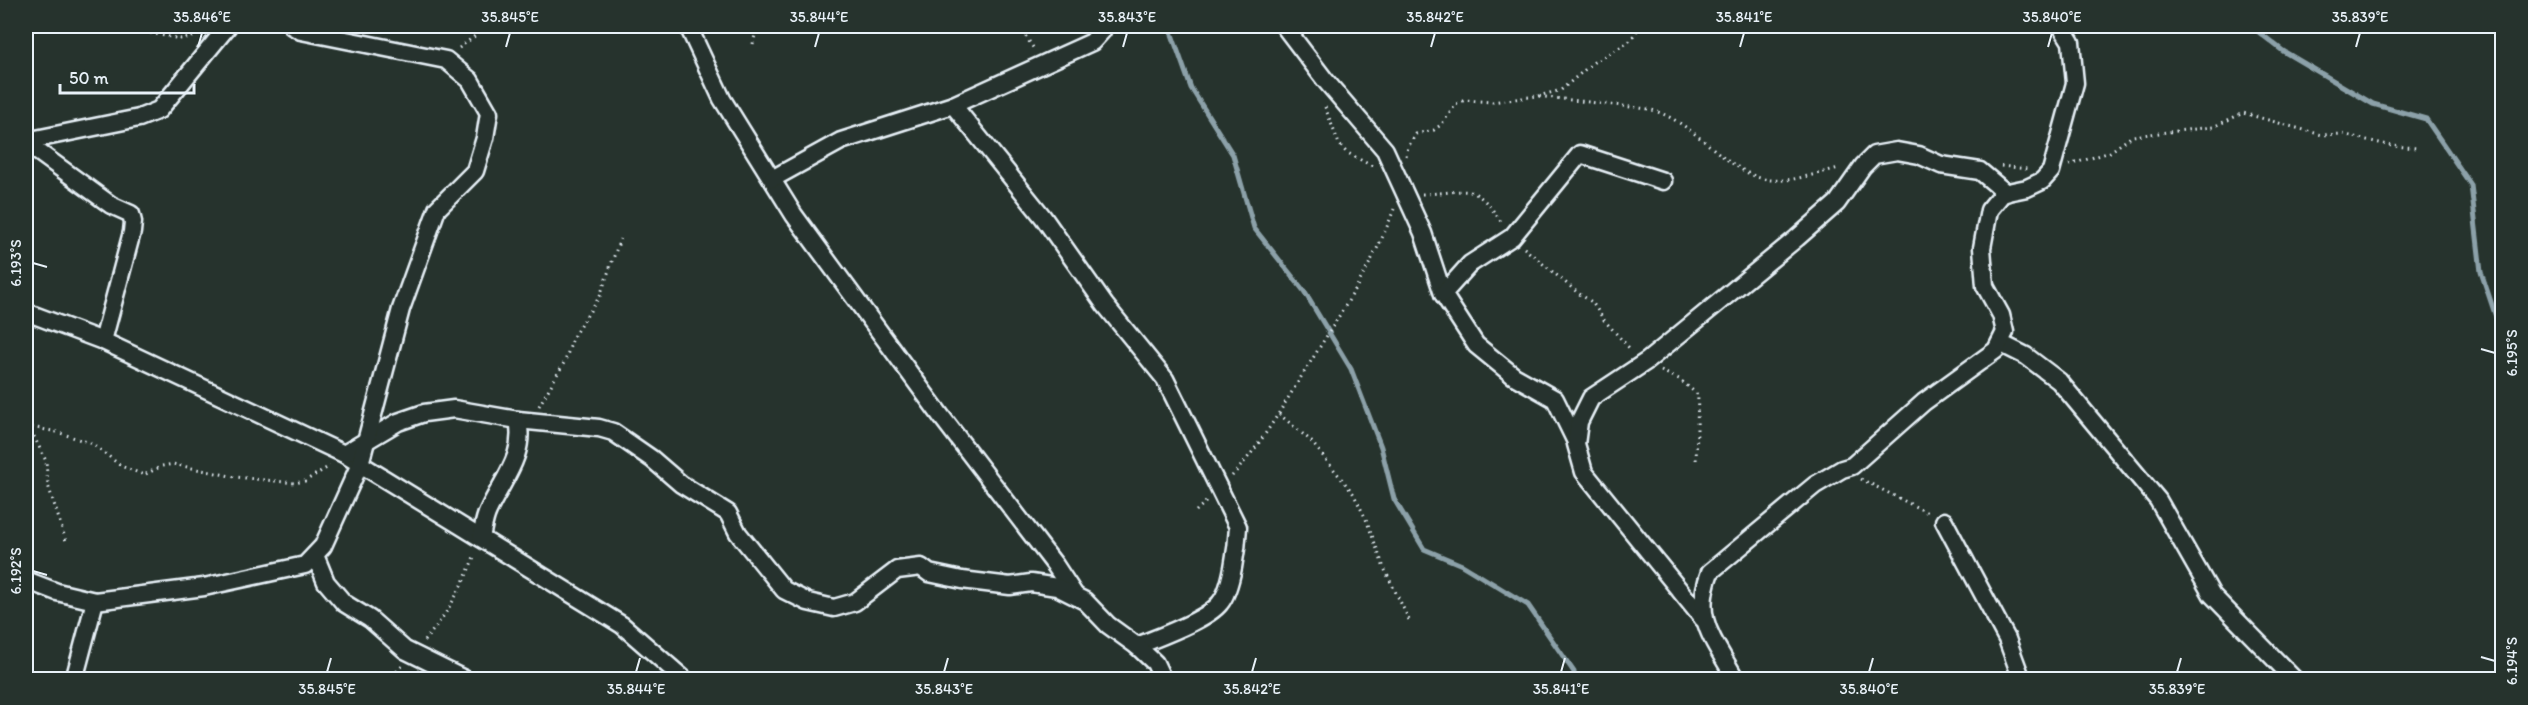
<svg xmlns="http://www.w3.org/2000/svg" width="2528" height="705" viewBox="0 0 2528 705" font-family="Itim,sans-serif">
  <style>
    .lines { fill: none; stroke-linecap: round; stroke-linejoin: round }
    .stream { stroke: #8ca1a9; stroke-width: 5 }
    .street-casing { stroke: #e8f1f8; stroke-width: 21 }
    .path { stroke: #e8f1f8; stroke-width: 3; stroke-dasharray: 1.5 4.5; stroke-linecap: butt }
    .street { stroke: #26332d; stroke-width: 16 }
    .ticks { fill: none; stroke: #e8f1f8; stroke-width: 2 }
    .neatline { fill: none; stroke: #e8f1f8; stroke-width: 2 }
    .ticks-label { font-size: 15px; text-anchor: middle; fill: #e8f1f8 }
  </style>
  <rect width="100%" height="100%" fill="#26332d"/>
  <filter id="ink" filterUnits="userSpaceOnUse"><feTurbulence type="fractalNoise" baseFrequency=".0167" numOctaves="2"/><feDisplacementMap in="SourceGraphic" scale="12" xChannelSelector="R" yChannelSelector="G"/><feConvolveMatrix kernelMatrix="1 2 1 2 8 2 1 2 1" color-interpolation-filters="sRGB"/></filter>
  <g filter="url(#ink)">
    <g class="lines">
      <g class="stream">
        <polyline points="1169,26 1191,88 1233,155 1254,228 1304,291 1351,369 1381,447 1394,499 1424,549 1462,565 1528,605 1574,672 1574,680"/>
        <polyline points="2251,26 2283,51 2373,104 2426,119 2471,185 2481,272 2502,335"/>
      </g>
      <defs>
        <g id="street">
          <polyline points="688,26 722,99 794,215 941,416 1055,565 1074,594"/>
          <polyline points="1284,26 1325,80 1385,150 1423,233 1443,294 1476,345 1514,376 1555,399 1576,442"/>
          <polyline points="2499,26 2502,28"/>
          <path d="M 953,105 L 1043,217 L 1105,305 L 1165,379 L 1238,527 C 1237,546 1232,589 1220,603 C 1207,620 1158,637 1137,646"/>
          <polyline points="26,141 139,118 159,110 228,26"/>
          <polyline points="26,143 111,205 131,214 133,222 132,232 103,341"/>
          <polyline points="772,179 841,141 953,105 1092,42 1102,31 1104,26"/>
          <polyline points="1443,294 1470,264 1512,237 1580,154 1663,181"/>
          <polyline points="26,312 103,341 344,454 622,625 685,680"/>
          <polyline points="2000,343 2026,356 2059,381 2158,500 2212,595 2295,680"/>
          <polyline points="344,454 398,422 424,413 454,409 518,420 599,428 613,432 652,459 681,484 728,513 738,533 784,590 808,602 834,608 855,602 897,570 921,567 929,573 962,580 1010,586 1031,583 1057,587 1085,601 1108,625 1137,646 1155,663 1163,680"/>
          <polyline points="1944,521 2007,639 2022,680"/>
          <path d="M 481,538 C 483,529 484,519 488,511 C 502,480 526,456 518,420"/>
          <polyline points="315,555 326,582 344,603 370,619 405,650 466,680"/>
          <polyline points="26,580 57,592 95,601 204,587 305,565 323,546 360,464 401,309 437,209 475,171 485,138 489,113 470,80 446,60 301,31 292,26"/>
          <polyline points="1703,619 1584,472 1576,444 1579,422 1591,398 1647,361 1797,238 1837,203 1863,166 1874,155 1897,151 1919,155 1941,165 1980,171 2006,193"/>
          <polyline points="74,680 95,601"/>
          <path d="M 1736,680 C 1714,639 1692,620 1710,572 L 1815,485 L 1842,469 L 1852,466 L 1924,402 L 1996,350 L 2005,332 L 2001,315 L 1985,286 L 1982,248 L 1989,210 L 2003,193 L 2027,188 L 2042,181 L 2051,171 L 2075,83 L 2071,42 L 2061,26"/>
        </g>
      </defs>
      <use href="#street" class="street-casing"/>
      <g class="path">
        <polyline points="115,26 180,39 197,37"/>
        <polyline points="1019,26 1034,49"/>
        <polyline points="753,44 757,26"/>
        <polyline points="459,48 488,26"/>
        <polyline points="1538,96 1561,90 1594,62 1629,42 1640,26"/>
        <polyline points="1325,107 1339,144 1346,152 1372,166"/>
        <path d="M 1406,156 L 1408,147 L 1416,134 L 1434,130 L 1442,124 L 1456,104 L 1465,100 L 1492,102 L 1537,96 L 1648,109 C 1694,119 1730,177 1771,180 C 1793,182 1818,173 1839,168"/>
        <polyline points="2069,165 2110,152 2132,136 2213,127 2243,113 2322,135 2342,134 2392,146 2418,148"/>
        <polyline points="2001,166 2027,169"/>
        <path d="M 1422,194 C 1470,193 1472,179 1502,223"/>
        <polyline points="1524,248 1578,293 1592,302 1604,320 1631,350"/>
        <polyline points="1661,371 1679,379 1698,395 1696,463"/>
        <polyline points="539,406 565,361 574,335 600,296 620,239"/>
        <polyline points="1279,414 1310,440 1353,493 1366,519 1384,568 1410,622"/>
        <polyline points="26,420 46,461 48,485 67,544"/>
        <polyline points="26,426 57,432 93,444 121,466 144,475 162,466 173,464 235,477 295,483 305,481 330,466"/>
        <path d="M 1232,476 C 1262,444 1284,404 1308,366 C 1340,314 1373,266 1394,209"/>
        <polyline points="1861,479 1930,514"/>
        <polyline points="1196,511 1208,500"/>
        <path d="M 424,641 C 447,615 463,586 475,554"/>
        <polyline points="388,680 402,666"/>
      </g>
      <use href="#street" class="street"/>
    </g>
  </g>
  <path class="ticks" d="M 198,47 L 202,33M 506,47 L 510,33M 815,47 L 819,33M 1123,47 L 1127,33M 1431,47 L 1435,33M 1740,47 L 1744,33M 2048,47 L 2052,33M 2356,47 L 2360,33M 33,263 L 47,267M 2481,349 L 2495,353M 33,571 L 47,575M 2481,657 L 2495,661M 327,672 L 331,658M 636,672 L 640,658M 944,672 L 948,658M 1252,672 L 1256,658M 1561,672 L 1565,658M 1869,672 L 1873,658M 2177,672 L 2181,658"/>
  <rect width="2528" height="705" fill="none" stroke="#26332d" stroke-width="66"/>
  <path d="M60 84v9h134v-9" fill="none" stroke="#e8f1f8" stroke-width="3"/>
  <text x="69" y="84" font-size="18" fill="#e8f1f8" stroke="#26332d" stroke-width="4.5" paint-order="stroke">50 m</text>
  <rect x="33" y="33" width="2462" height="639" class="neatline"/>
  <g class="ticks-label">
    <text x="202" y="22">35.846°E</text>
    <text x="510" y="22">35.845°E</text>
    <text x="819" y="22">35.844°E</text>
    <text x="1127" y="22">35.843°E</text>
    <text x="1435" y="22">35.842°E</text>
    <text x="1744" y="22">35.841°E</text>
    <text x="2052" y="22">35.840°E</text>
    <text x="2360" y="22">35.839°E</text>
    <text transform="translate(16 263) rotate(-90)" y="5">6.193°S</text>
    <text transform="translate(2512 353) rotate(-90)" y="5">6.195°S</text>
    <text transform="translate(16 571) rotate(-90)" y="5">6.192°S</text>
    <text transform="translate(2512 661) rotate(-90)" y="5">6.194°S</text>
    <text x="327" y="694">35.845°E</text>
    <text x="636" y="694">35.844°E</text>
    <text x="944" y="694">35.843°E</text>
    <text x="1252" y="694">35.842°E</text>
    <text x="1561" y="694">35.841°E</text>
    <text x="1869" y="694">35.840°E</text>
    <text x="2177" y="694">35.839°E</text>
  </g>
</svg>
